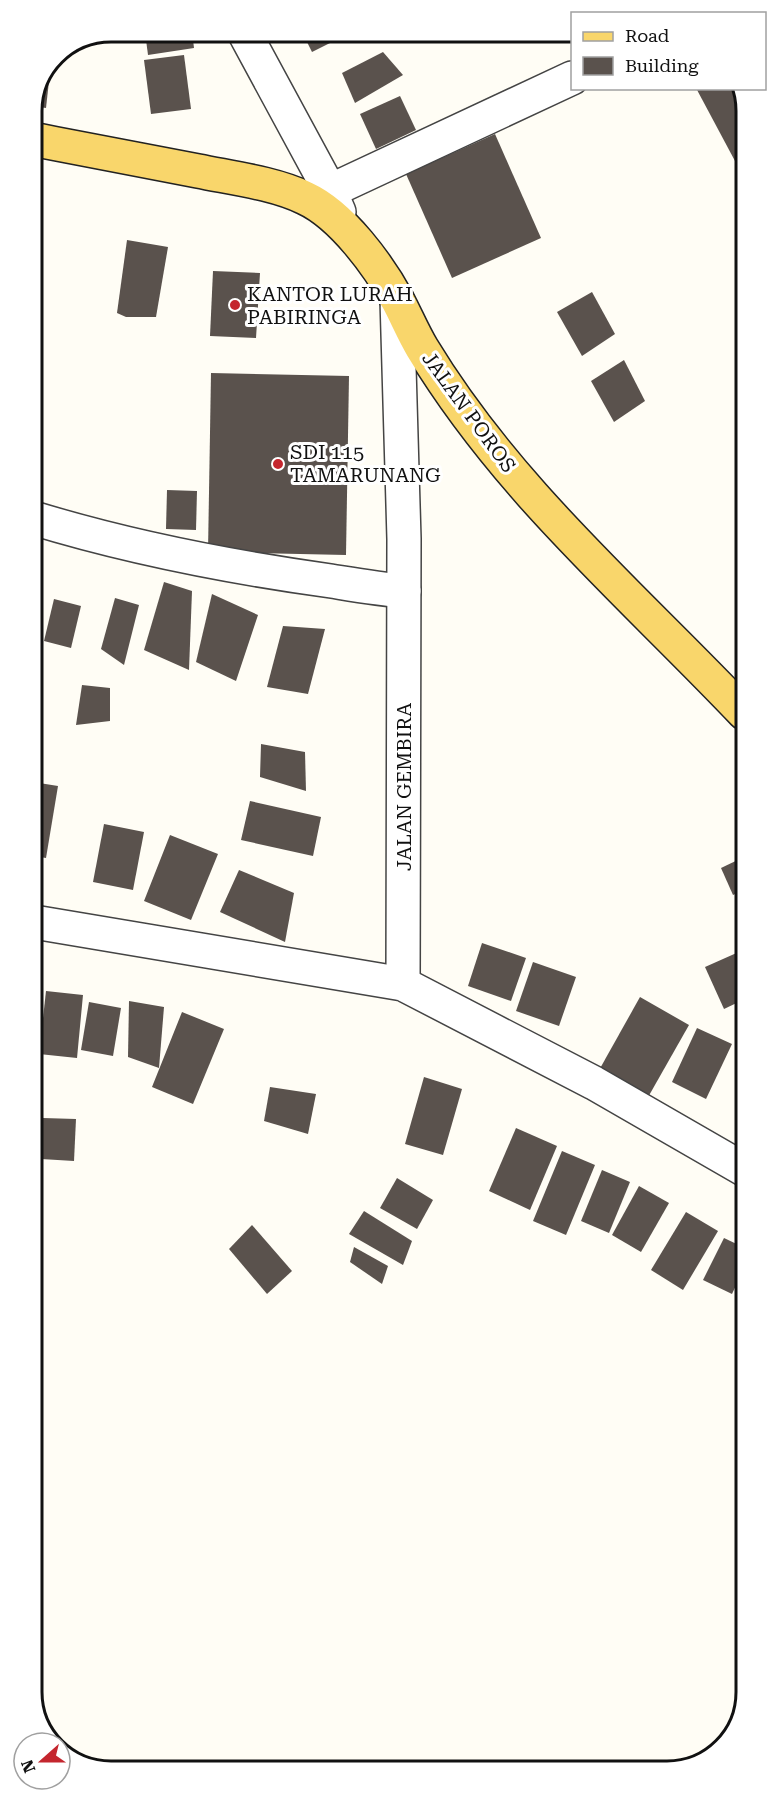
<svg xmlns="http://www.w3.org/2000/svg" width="778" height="1803" viewBox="0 0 778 1803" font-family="'Roboto Serif',serif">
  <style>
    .building { fill: #5a524d }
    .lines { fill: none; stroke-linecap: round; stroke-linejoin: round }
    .minor-casing { stroke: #444; stroke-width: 36 }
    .major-casing { stroke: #222; stroke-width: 36 }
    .minor { stroke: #fff; stroke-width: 33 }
    .major { stroke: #f9d66b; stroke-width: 33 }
    .poi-dot { fill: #c4262e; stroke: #fff; stroke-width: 2 }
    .labels { text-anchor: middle; stroke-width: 6; stroke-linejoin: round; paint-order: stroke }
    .poi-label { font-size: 20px; fill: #111; stroke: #fff; text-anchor: start }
    .street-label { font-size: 20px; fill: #111; stroke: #fff }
    .rim { fill: none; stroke: #111; stroke-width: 3 }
  </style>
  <rect width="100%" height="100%" fill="#fffdf5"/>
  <g class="building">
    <polygon points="145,32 192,32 194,48 148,55"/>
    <polygon points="302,32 352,32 312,52"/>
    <polygon points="383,52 403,75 355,103 342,73"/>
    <polygon points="184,55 191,109 151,114 144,60"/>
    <polygon points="51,63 46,108 32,106"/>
    <polygon points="696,88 742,88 743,176"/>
    <polygon points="400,96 416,130 376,149 360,114"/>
    <polygon points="495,134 541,238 452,278 406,174"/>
    <polygon points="127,240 168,247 156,317 126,317 117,313"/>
    <polygon points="213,271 260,273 256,338 210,336"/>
    <polygon points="592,292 615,334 582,356 557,312"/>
    <polygon points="624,360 645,401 614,422 591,381"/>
    <polygon points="211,373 349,376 346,555 208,552"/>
    <polygon points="167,490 197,491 196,530 166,529"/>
    <polygon points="164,582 192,591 189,670 144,650"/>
    <polygon points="212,594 258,615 236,681 196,662"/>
    <polygon points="115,598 139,605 124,665 101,649"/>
    <polygon points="54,599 81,606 71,648 44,641"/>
    <polygon points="283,626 325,629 308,694 267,687"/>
    <polygon points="82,685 110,688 110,721 76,725"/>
    <polygon points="261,744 305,752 306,791 260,777"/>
    <polygon points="33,782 58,786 46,858 34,856"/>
    <polygon points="250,801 321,817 313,856 241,840"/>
    <polygon points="104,824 144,832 133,890 93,882"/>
    <polygon points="170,835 218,854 191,920 144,901"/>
    <polygon points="744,857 744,890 733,895 721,868"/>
    <polygon points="239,870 294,893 285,942 220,912"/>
    <polygon points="482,943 526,958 511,1001 468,986"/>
    <polygon points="741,951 745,958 745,999 724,1009 705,967"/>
    <polygon points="533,962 576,977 559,1026 516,1011"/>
    <polygon points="34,972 39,972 36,1011 34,1011"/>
    <polygon points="46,991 83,995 77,1058 39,1054"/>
    <polygon points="640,997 689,1025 647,1099 598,1072"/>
    <polygon points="129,1001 164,1007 159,1068 128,1057"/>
    <polygon points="89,1002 121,1008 113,1056 81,1050"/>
    <polygon points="182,1012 224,1029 193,1104 152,1087"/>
    <polygon points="697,1028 732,1044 706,1099 672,1082"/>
    <polygon points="424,1077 462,1089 443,1155 405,1144"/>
    <polygon points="270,1087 316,1094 308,1134 264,1121"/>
    <polygon points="43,1118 76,1119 74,1161 41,1159"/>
    <polygon points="516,1128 557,1146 530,1210 489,1191"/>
    <polygon points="562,1151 595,1165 566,1235 533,1221"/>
    <polygon points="602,1170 630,1182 609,1233 581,1221"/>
    <polygon points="397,1178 433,1200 417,1229 380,1208"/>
    <polygon points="639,1186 669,1203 641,1252 612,1235"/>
    <polygon points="364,1211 412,1241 403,1265 349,1234"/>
    <polygon points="686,1212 718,1231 683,1290 651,1270"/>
    <polygon points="252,1225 292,1271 267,1294 229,1249"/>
    <polygon points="724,1238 745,1248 745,1266 732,1294 703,1280"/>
    <polygon points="354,1247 388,1266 382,1284 350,1262"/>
  </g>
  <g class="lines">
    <defs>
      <g id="minor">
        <polyline points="244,32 330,191 339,212"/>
        <polyline points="330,191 572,78"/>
        <polyline points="397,299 404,539 403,984"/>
        <path d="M 33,518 C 131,548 230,567 331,581 C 356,585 379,589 404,591"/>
        <polyline points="34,922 403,984 594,1083 745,1170"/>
      </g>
      <path id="major" d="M 32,139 C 87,150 142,160 198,171 C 232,178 274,183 305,198 C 342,215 379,266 398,301 C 406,316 413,333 422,348 C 508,490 631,594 744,713"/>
    </defs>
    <use href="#minor" class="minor-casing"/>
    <use href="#major" class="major-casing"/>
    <use href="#minor" class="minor"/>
    <use href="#major" class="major"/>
  </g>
  <g class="poi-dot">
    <circle cx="235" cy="305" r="6"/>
    <circle cx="278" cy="464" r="6"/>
  </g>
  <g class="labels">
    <g class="poi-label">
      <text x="247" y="301">KANTOR LURAH<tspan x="247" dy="23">PABIRINGA</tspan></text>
      <text x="290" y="459">SDI 115<tspan x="290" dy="23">TAMARUNANG</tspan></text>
    </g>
    <g class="street-label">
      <text transform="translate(469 412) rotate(54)" y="7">JALAN POROS</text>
      <text transform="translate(404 787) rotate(-90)" y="7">JALAN GEMBIRA</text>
    </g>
  </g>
  <path d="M0 0H778V1803H0ZM111 42H667A69 69 0 0 1 736 111V1692A69 69 0 0 1 667 1761H111A69 69 0 0 1 42 1692V111A69 69 0 0 1 111 42Z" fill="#fff" fill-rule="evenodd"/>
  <path class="rim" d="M111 42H667A69 69 0 0 1 736 111V1692A69 69 0 0 1 667 1761H111A69 69 0 0 1 42 1692V111A69 69 0 0 1 111 42Z"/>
  <rect x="571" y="12" width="195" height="78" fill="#ffffff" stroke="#a0a0a0" stroke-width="1.5"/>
  <rect x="583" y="32" width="30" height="9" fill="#f9d66b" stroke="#a0a0a0" stroke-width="1.5"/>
  <text x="625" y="42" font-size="18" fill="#111111">Road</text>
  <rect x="583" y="57" width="30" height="18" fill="#5a524d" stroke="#a0a0a0" stroke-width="1.5"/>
  <text x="625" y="72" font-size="18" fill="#111111">Building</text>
  <g transform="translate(42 1761) rotate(249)"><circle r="28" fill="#ffffff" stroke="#a0a0a0" stroke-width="1.5"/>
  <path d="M0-4.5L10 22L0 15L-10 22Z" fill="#c4262e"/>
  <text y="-9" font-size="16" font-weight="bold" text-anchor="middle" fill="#111111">N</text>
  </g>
</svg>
